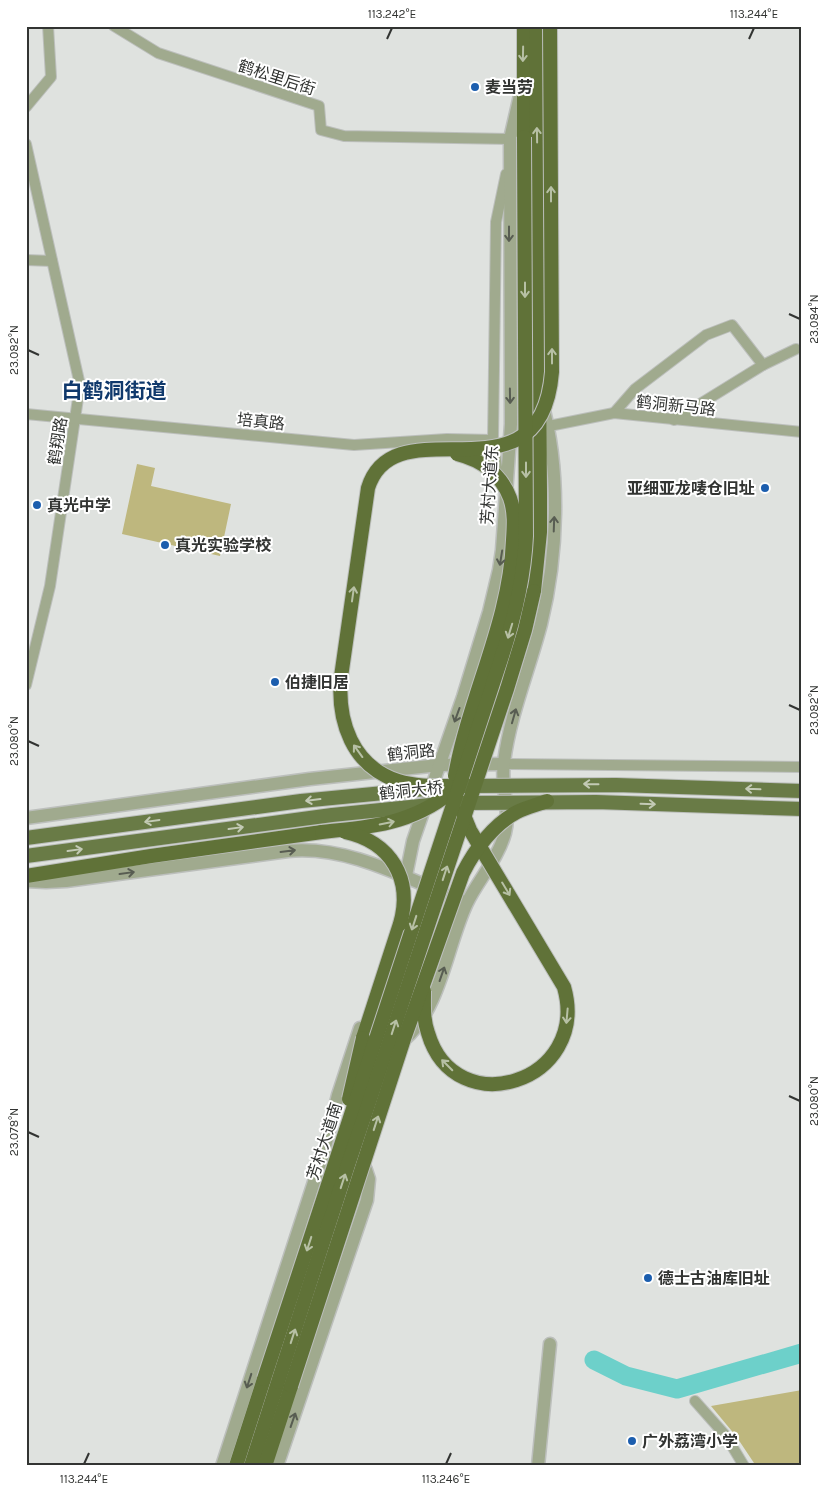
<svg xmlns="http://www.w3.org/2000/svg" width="828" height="1492" viewBox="0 0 828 1492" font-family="Karla,'Noto Sans SC',sans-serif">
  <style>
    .green { fill: #beb77e }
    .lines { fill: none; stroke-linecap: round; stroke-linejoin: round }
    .river { stroke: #6dd0ca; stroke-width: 19 }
    .minor-casing { stroke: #bcbfbc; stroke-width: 12 }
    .tertiary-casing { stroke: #bcbfbc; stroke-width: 15 }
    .trunk-casing { stroke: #bcbfbc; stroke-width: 16 }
    .minor { stroke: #a0aa8e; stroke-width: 10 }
    .tertiary { stroke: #a0aa8e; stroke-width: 12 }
    .trunk { stroke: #607238; stroke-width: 14 }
    .primary-bridge-casing { stroke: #bcbfbc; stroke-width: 16; stroke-linecap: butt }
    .trunk-bridge-casing { stroke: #bcbfbc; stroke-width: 16; stroke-linecap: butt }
    .primary-bridge { stroke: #697b46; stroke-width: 14 }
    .trunk-bridge { stroke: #607238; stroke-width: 14 }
    .oneway { stroke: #b7c0a5 }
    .oneway2 { stroke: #585d52 }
    .oneway3 { stroke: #c3cab5 }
    .ticks { fill: none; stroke: #323432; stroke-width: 2 }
    .poi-dot { fill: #1c5eae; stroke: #fff; stroke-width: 2 }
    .labels { text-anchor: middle; stroke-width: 4; stroke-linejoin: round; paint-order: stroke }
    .street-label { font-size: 16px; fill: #323432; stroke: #fff }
    .poi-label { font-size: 16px; font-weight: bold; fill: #323432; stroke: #fff; text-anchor: start }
    .district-label { font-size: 21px; font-weight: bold; fill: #10396c; stroke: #fff }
    .neatline { fill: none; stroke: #323432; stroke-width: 2 }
    .ticks-label { font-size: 12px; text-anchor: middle; fill: #323432 }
  </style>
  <rect width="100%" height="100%" fill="#dfe2df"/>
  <g class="green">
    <polygon points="137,464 155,468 151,486 231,504 220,556 122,534"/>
    <polygon points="802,1390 802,1466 756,1466 736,1436 711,1406"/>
  </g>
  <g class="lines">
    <polyline class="river" points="594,1360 626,1376 677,1389 802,1353"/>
    <defs>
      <g id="minor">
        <polyline points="114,26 158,53 319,106 321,130 344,136 510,139"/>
        <polyline points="26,107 51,77 48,26"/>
        <polyline points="26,144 80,385 50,586 26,685"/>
        <polyline points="26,260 52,261"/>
        <polyline points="614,413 635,389 706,335 732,325 763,365"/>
        <polyline points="26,414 354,445 447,439 493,440"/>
        <polyline points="674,420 763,365 796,349"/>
        <polyline points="549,426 614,413 802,432"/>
        <polyline points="499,481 493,440 496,222 506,174"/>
        <polyline points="503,764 802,767"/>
        <polyline points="695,1401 726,1436 744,1466"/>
      </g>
      <g id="tertiary">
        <polyline points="26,818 310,779 439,765 503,764"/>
        <path d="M 26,881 L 46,882 L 66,881 L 288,851 C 349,845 407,879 462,901"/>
        <polyline points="403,890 413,841 463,697 489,612 499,570 502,550 511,424 510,139 521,91"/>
        <path d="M 405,1039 C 441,1007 447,945 467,903 C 478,880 498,859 505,833 C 511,810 500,785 504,762 C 510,715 529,670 541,624 C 558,556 561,471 542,403"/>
        <polyline points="222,1466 324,1151 338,1095 360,1028"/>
        <polyline points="277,1466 367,1200 369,1179 366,1170 356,1152 353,1139"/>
        <polyline points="538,1466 550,1344"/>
      </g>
      <g id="trunk">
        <polyline points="524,26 524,137"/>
        <polyline points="534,591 540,532 540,493 536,26"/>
        <polyline points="26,876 151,856 322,832"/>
        <polyline points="363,1038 400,924"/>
        <polyline points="236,1466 264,1379"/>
        <polyline points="251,1466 278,1382"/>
        <polyline points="265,1466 291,1386"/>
      </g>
    </defs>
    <use href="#minor" class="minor-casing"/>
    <use href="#tertiary" class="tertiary-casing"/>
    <use href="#trunk" class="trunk-casing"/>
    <use href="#minor" class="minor"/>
    <use href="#tertiary" class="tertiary"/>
    <use href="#trunk" class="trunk"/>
    <defs>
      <g id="primary-bridge">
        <polyline points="464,786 616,785 802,791"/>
        <polyline points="459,803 596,802 802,809"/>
        <polyline points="26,838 301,801 425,789"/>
        <polyline points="26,856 332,815 430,805"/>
      </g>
      <g id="trunk-bridge">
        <path d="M 455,776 C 469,696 510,622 513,540 C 514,526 515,512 510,498 C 501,474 481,460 457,454"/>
        <path d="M 448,786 C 431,786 414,786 398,781 C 352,766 337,721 341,677 L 368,488 C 395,401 541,510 552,372 L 550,26"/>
        <path d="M 322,832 C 375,826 416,824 458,786"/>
        <path d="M 345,832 C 391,842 413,879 400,924"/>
        <path d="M 424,991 C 424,1006 423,1019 428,1033 C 455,1125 591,1082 564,987 L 470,830 L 463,813"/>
        <polyline points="349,1099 363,1038"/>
        <path d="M 264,1379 L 502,656 C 515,616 524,578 526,536 L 524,137"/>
        <polyline points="278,1382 348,1165 507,689 525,630 534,591"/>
        <path d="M 291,1386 L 404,1039 L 463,873 C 475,849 494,824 517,812 C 527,807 537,805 547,801"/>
      </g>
    </defs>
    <use href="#primary-bridge" class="primary-bridge-casing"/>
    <use href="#trunk-bridge" class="trunk-bridge-casing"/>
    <use href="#primary-bridge" class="primary-bridge"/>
    <use href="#trunk-bridge" class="trunk-bridge"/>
  </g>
  <defs><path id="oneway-shaft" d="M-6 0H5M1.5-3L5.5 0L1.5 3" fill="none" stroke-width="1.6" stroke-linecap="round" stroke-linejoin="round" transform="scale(1.25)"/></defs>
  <g class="oneway">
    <use href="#oneway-shaft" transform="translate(523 54) rotate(91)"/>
    <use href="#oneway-shaft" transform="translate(537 135) rotate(-91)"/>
    <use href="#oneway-shaft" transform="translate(551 194) rotate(-90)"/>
    <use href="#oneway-shaft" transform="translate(525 290) rotate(90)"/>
    <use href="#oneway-shaft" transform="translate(552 356) rotate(-90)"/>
    <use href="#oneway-shaft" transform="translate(526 470) rotate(90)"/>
    <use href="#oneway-shaft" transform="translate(353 594) rotate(-82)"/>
    <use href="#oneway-shaft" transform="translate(510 631) rotate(107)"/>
    <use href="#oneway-shaft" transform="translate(358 751) rotate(-126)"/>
    <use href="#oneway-shaft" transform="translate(387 823) rotate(-11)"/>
    <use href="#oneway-shaft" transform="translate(445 873) rotate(-72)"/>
    <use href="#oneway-shaft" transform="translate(506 889) rotate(59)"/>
    <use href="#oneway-shaft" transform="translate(414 923) rotate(108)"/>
    <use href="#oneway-shaft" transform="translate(567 1016) rotate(95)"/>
    <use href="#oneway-shaft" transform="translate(394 1027) rotate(-72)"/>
    <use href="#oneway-shaft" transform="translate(447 1065) rotate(-135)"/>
    <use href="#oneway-shaft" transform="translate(376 1123) rotate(-72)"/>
    <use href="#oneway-shaft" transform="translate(343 1181) rotate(-72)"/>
    <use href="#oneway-shaft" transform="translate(309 1244) rotate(108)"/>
    <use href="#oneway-shaft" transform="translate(293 1336) rotate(-72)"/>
  </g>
  <g class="oneway2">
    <use href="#oneway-shaft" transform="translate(509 234) rotate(90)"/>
    <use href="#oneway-shaft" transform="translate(510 396) rotate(89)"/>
    <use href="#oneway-shaft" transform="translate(554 524) rotate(-88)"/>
    <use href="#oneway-shaft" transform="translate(501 558) rotate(99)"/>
    <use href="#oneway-shaft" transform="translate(457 715) rotate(110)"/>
    <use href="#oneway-shaft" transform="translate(514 716) rotate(-74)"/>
    <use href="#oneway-shaft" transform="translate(288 851) rotate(-7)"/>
    <use href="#oneway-shaft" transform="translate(127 873) rotate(-8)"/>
    <use href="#oneway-shaft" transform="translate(442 974) rotate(-71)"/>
    <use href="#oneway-shaft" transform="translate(249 1381) rotate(108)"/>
    <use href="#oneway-shaft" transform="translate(293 1420) rotate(-71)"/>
  </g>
  <g class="oneway3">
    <use href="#oneway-shaft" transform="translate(591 784) rotate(-179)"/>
    <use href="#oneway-shaft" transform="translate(753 789) rotate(-178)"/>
    <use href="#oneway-shaft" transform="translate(313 800) rotate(173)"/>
    <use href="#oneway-shaft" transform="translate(648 804) rotate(2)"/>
    <use href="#oneway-shaft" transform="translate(152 821) rotate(172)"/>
    <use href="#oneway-shaft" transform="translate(236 828) rotate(-8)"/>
    <use href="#oneway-shaft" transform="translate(75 850) rotate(-8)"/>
  </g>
  <path class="ticks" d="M 387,39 L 392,28M 749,39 L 754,28M 789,314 L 800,319M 28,350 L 39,355M 789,705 L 800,710M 28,741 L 39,746M 789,1096 L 800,1101M 28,1132 L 39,1137M 84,1464 L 89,1453M 446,1464 L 451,1453"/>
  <g class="poi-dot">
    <circle cx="475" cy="87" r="5"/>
    <circle cx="765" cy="488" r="5"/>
    <circle cx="37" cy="505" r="5"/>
    <circle cx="165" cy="545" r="5"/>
    <circle cx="275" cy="682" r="5"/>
    <circle cx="648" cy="1278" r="5"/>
    <circle cx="632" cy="1441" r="5"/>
  </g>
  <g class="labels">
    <g class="street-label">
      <text transform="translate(277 77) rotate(18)" y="6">鹤松里后街</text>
      <text transform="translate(676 405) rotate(6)" y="6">鹤洞新马路</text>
      <text transform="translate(261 421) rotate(6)" y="6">培真路</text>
      <text transform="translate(57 441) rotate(-81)" y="6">鹤翔路</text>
      <text transform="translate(489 485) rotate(-86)" y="6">芳村大道东</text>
      <text transform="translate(411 752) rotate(-6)" y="6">鹤洞路</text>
      <text transform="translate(411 790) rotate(-6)" y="6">鹤洞大桥</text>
      <text transform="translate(324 1141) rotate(-72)" y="6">芳村大道南</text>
    </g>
    <g class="poi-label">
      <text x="485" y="93">麦当劳</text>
      <text x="755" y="494" text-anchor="end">亚细亚龙唛仓旧址</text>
      <text x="47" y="511">真光中学</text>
      <text x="175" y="551">真光实验学校</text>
      <text x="285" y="688">伯捷旧居</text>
      <text x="658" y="1284">德士古油库旧址</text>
      <text x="642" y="1447">广外荔湾小学</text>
    </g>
    <g class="district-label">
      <text x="114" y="398">白鹤洞街道</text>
    </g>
  </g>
  <rect width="828" height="1492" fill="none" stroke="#ffffff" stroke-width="55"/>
  <rect x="28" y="28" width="772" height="1436" class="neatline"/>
  <g class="ticks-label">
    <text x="392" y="18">113.242°E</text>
    <text x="754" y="18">113.244°E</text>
    <text transform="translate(814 319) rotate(-90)" y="4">23.084°N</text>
    <text transform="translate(14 350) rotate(-90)" y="4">23.082°N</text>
    <text transform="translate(814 710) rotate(-90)" y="4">23.082°N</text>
    <text transform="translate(14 741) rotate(-90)" y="4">23.080°N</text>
    <text transform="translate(814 1101) rotate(-90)" y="4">23.080°N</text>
    <text transform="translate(14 1132) rotate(-90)" y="4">23.078°N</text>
    <text x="84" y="1483">113.244°E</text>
    <text x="446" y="1483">113.246°E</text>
  </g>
</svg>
